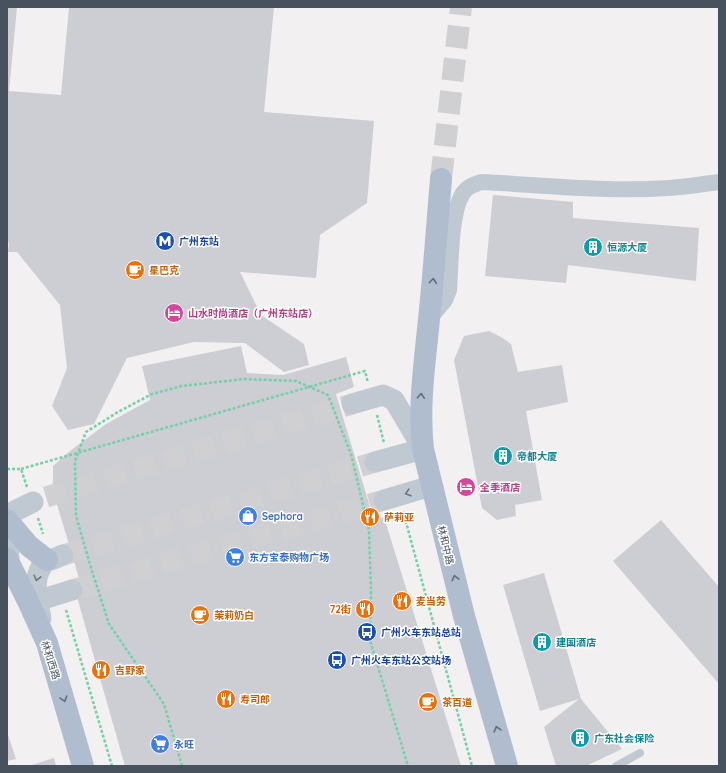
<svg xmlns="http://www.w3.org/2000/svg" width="726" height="773" viewBox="0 0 726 773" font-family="Quicksand,'Noto Sans SC',sans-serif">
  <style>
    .building { fill: #ccced4 }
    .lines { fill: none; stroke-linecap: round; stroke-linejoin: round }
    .tertiary-tunnel { stroke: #d0d0d3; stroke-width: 21; stroke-dasharray: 21 10; stroke-linecap: butt }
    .primary-tunnel { stroke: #d0d0d3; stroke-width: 22; stroke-dasharray: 22 11; stroke-linecap: butt }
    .path { stroke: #74d0a7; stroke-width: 2.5; stroke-dasharray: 3 2; stroke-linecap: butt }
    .service { stroke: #c0c9d2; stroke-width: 8 }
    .minor { stroke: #c0c9d2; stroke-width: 16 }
    .tertiary { stroke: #c0c9d2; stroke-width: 21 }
    .primary { stroke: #afbdcf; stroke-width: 22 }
    .oneway { stroke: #616d7a }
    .oneway2 { stroke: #6b7681 }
    .labels { text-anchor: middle; stroke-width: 3; stroke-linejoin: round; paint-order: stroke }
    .transit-label { font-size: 10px; font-weight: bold; fill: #164399; stroke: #fff; text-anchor: start }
    .culture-label { font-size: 10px; font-weight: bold; fill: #0d838f; stroke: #fff; text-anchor: start }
    .food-label { font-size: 10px; font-weight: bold; fill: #c56008; stroke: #fff; text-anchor: start }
    .hotel-label { font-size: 10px; font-weight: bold; fill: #b23c85; stroke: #fff; text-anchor: start }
    .shop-label { font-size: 10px; font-weight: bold; fill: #366cbe; stroke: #fff; text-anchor: start }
    .street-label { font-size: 10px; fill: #47525e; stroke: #fff }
  </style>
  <rect width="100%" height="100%" fill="#f2f0f0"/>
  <g class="building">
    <polygon points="7,7 17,7 9,91 61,95 69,7 274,7 264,112 374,121 367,203 320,235 316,278 240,272 261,315 304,344 309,365 284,372 245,343 194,342 127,358 94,424 68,430 52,406 67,368 60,305 17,252 8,252 9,243 7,240"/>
    <polygon points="493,195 573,202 573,218 699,228 696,281 568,265 566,283 485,276"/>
    <polygon points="489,331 501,337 511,344 518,372 562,365 568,402 526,411 542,500 515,505 516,516 497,520 482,508 454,360 464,336"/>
    <polygon points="241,346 247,373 283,375 346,357 354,387 336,394 374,520 384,517 461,766 125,766 77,597 84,595 53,491 53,466 70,451 106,424 150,400 142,366"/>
    <polygon points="661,520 719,587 719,684 613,561"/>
    <polygon points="544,573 581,699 622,749 586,766 556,766 544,727 579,699 540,711 503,585"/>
    <polygon points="7,732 16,759 7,761"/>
    <polygon points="54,758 56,766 29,766"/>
  </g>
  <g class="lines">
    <g class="tertiary-tunnel">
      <polyline points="46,497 352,404"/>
      <polyline points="63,555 375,462"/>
      <polyline points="72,590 384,500"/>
    </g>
    <polyline class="primary-tunnel" points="441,179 461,7"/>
    <g class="path">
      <polyline points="377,415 384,443"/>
      <polyline points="7,469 21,469 27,487"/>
      <polyline points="21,469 365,371 368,383"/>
      <polyline points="403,511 472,766"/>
      <polyline points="38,518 43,534"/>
      <polyline points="66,610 112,766"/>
      <polyline points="182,766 164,704 109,624 92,571 76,516 75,461 86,432 118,412 152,394 182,386 244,379 296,381 328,395 351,454 369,530 371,591 370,640 408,766"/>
    </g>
    <polyline class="service" points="616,766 640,753"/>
    <path class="minor" d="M 429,319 L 445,300 L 449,290 C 451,265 450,213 463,193 C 468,186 475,184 482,182 C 543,185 606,192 668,188 C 685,187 702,184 719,182"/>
    <g class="tertiary">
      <polyline points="352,404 383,395 394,400 423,449 375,462"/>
      <polyline points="384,500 431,486"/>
      <polyline points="9,564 8,524 13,512 33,502"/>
      <polyline points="37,601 72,590"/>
      <path d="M 41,618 C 37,598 30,576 47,560 L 51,560 L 63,555"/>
    </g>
    <g class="primary">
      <path d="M 441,179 C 437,226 434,272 429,319 C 425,362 418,405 423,449 L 464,616 L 507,766"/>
      <polyline points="7,520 29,546 47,560"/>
      <polyline points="7,559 28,601 47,643 83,766"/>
    </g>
  </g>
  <defs><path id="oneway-chevron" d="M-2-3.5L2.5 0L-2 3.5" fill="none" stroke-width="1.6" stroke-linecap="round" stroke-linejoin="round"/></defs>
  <g class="oneway">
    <use href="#oneway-chevron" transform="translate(433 281) rotate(-85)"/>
    <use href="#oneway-chevron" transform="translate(421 396) rotate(-87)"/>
    <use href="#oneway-chevron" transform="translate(455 578) rotate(-104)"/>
    <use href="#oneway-chevron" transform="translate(64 699) rotate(73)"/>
    <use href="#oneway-chevron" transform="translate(497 729) rotate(-106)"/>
  </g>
  <g class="oneway2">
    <use href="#oneway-chevron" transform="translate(408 493) rotate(163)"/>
    <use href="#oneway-chevron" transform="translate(37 578) rotate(104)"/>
  </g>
  <defs>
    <symbol id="metro-disc" viewBox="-11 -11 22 22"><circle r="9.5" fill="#1a4fb4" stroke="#fff"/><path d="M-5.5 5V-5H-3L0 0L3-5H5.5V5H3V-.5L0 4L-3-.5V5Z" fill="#fff"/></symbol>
    <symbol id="building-disc" viewBox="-11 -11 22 22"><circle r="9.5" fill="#0f9aa8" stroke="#fff"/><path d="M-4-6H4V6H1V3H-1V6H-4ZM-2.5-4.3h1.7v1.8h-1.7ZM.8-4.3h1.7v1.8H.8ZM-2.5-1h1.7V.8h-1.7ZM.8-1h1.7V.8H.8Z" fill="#fff"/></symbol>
    <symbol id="cafe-disc" viewBox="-11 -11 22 22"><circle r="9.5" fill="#e8710a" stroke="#fff"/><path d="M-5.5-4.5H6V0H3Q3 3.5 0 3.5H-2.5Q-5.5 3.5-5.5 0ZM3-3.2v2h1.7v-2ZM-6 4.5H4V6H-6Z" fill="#fff"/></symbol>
    <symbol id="hotel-disc" viewBox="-11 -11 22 22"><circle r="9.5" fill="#d1479c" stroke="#fff"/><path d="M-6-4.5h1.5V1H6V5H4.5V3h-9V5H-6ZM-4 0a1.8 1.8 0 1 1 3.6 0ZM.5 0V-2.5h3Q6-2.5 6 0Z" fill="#fff"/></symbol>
    <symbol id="shop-disc" viewBox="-11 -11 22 22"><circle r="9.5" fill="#3f7fe0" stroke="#fff"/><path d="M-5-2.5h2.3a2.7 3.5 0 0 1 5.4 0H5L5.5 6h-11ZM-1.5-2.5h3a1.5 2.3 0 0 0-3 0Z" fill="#fff"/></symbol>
    <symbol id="restaurant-disc" viewBox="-11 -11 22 22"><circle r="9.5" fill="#e8710a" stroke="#fff"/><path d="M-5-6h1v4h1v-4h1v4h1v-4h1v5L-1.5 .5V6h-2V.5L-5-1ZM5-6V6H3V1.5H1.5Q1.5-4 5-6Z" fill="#fff"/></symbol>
    <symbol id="supermarket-disc" viewBox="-11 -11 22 22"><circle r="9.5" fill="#3f7fe0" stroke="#fff"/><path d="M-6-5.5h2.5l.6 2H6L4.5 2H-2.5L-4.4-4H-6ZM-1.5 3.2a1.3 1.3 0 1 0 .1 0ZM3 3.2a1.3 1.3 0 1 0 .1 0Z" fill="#fff"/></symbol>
    <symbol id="bus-disc" viewBox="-11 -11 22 22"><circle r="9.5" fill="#1a4fb4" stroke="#fff"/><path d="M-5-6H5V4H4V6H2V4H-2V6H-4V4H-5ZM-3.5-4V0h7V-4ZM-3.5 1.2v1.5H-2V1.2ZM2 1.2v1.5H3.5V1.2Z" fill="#fff"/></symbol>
  </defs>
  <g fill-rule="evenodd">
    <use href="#metro-disc" x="154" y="230" width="22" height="22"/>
    <use href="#building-disc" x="582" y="236" width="22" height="22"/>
    <use href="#cafe-disc" x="124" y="259" width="22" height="22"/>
    <use href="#hotel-disc" x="163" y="302" width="22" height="22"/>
    <use href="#building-disc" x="492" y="445" width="22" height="22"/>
    <use href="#hotel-disc" x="455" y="476" width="22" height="22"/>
    <use href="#shop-disc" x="237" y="505" width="22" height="22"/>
    <use href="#restaurant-disc" x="359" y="506" width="22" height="22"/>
    <use href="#supermarket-disc" x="224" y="546" width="22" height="22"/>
    <use href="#restaurant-disc" x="391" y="590" width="22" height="22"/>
    <use href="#restaurant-disc" x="354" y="598" width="22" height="22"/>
    <use href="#cafe-disc" x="189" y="604" width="22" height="22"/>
    <use href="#bus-disc" x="356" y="621" width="22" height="22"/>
    <use href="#building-disc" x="531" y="631" width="22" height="22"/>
    <use href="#bus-disc" x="326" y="649" width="22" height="22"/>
    <use href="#restaurant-disc" x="90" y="659" width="22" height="22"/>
    <use href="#restaurant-disc" x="215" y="688" width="22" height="22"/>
    <use href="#cafe-disc" x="417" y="691" width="22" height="22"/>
    <use href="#building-disc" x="569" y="727" width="22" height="22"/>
    <use href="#supermarket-disc" x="149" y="733" width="22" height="22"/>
  </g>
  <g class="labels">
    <g class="transit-label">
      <text x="179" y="245">广州东站</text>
      <text x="381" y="636">广州火车东站总站</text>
      <text x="351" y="664">广州火车东站公交站场</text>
    </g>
    <g class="culture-label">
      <text x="607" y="251">恒源大厦</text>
      <text x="517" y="460">帝都大厦</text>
      <text x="556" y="646">建国酒店</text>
      <text x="594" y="742">广东社会保险</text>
    </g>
    <g class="food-label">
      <text x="149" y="274">星巴克</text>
      <text x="384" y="521">萨莉亚</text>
      <text x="416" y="605">麦当劳</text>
      <text x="351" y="613" text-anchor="end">72街</text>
      <text x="214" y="619">茉莉奶白</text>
      <text x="115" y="674">吉野家</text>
      <text x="240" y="703">寿司郎</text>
      <text x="442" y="706">茶百道</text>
    </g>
    <g class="hotel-label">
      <text x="188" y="317">山水时尚酒店（广州东站店）</text>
      <text x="480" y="491">全季酒店</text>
    </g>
    <g class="shop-label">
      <text x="262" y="520">Sephora</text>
      <text x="249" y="561">东方宝泰购物广场</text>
      <text x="174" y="748">永旺</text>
    </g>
    <g class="street-label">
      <text transform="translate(446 545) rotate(76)" y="4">林和中路</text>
      <text transform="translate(51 660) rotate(72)" y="4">林和西路</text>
    </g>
  </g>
  <rect width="726" height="773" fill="none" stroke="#47525e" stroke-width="16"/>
</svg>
